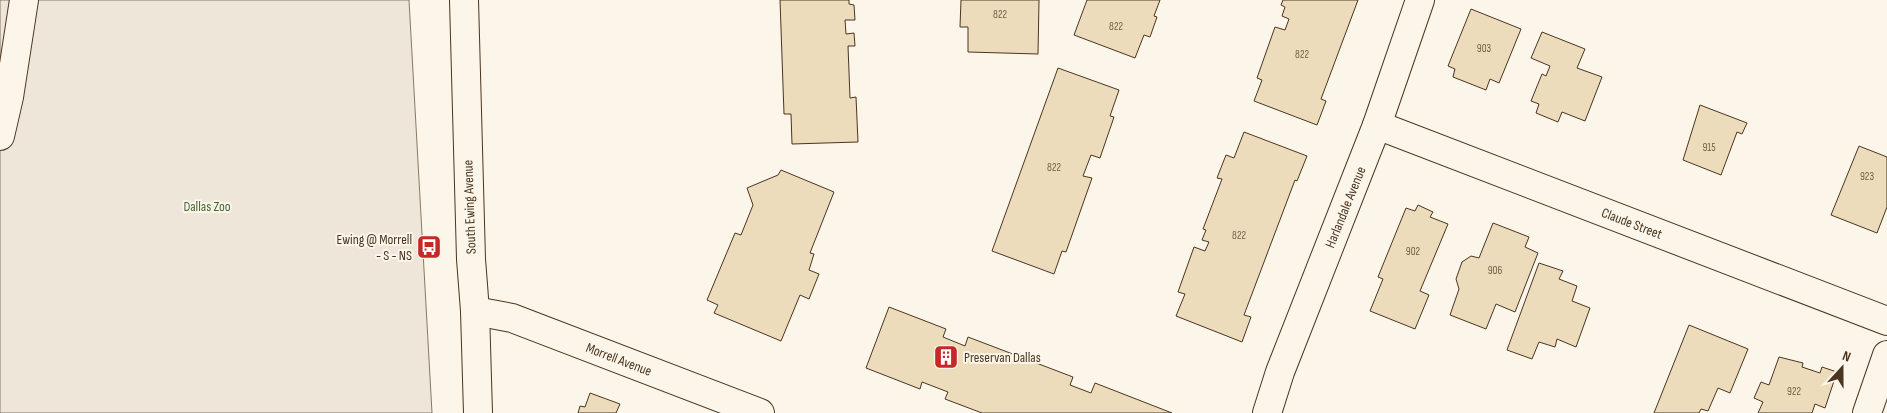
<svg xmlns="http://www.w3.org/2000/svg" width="1887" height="413" viewBox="0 0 1887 413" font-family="'Sofia Sans Condensed',sans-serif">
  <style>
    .green { fill: #ede6d9; stroke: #887966 }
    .building { fill: #ecdcbc; stroke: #4a3520 }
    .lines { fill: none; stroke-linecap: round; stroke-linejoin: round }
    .street-casing { stroke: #4a3520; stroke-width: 30 }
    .secondary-casing { stroke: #4a3520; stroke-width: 30 }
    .street { stroke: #fbf6e9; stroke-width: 28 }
    .secondary { stroke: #fbf6e9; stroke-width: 28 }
    .labels { text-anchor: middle; stroke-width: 4; stroke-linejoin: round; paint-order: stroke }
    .number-label { font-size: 11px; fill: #725f47 }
    .park-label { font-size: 14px; fill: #436837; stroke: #fbf6e9 }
    .street-label { font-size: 14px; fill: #4a3520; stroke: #fbf6e9 }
    .poi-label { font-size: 14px; fill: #4a3520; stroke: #fbf6e9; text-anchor: end }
  </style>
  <rect width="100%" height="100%" fill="#fbf6e9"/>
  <polygon class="green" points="0,0 409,0 432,413 0,413"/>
  <g class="building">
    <polygon points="780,0 849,0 849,4 854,5 855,20 845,20 846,34 854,33 855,46 848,46 850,98 856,97 858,142 792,144 791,114 784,114"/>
    <polygon points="961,0 1039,0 1038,54 968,52 968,27 960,27"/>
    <polygon points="1087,0 1160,0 1154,16 1157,17 1150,37 1144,35 1135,58 1074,35"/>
    <polygon points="1283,0 1358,0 1321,99 1326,101 1317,125 1254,101 1262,80 1257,78 1275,27 1285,30 1289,19 1282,16 1285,7 1281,5"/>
    <polygon points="1471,9 1521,29 1499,83 1490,79 1486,90 1453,77 1455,69 1448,66"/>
    <polygon points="1542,32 1585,49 1577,68 1602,77 1585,121 1562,112 1558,122 1536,113 1539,104 1531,101 1542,74 1546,76 1550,66 1531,58"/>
    <polygon points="1058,68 1119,90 1110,116 1114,117 1100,158 1091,155 1083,176 1092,178 1066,252 1062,251 1054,274 992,251"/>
    <polygon points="1700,105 1747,123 1742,134 1737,132 1721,175 1683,160"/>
    <polygon points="1244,132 1307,156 1297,181 1295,180 1244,315 1251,317 1242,342 1176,316 1185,294 1178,292 1194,247 1205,251 1209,242 1202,240 1206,230 1203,229 1222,179 1217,178 1226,155 1234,158"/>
    <polygon points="1859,146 1887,157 1887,207 1877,233 1831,215"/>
    <polygon points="781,170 834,192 810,253 814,254 809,270 819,274 809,299 800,295 781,341 714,313 718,305 707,300 735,233 741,235 753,205 747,188 778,175"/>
    <polygon points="1418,205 1433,212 1430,217 1448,224 1420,291 1429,295 1415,329 1370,311 1383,279 1378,277 1406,208 1415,211"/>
    <polygon points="1493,223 1529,237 1525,247 1538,253 1515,312 1496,304 1486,329 1450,315 1459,289 1456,279 1462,262 1471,256 1479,258"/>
    <polygon points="1539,263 1563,271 1559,279 1577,286 1572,301 1590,308 1576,347 1557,339 1555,347 1539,342 1532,359 1507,350"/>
    <polygon points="889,307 946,329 943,337 965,346 968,337 1073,377 1070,385 1091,393 1095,383 1172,413 982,413 945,399 948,392 922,382 920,389 866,368"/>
    <polygon points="1689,325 1748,349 1730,393 1718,388 1708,411 1701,409 1699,413 1654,413"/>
    <polygon points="1779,357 1803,363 1802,367 1820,373 1822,367 1837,372 1825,408 1815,404 1812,413 1758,413 1763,402 1754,398 1761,382 1769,385"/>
    <polygon points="590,393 620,404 616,413 578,413 580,406 585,407"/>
  </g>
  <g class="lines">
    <defs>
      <g id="street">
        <polyline points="1377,125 1887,321"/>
        <polyline points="1267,413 1280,372 1377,125 1420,0"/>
        <polyline points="1867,413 1887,355"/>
      </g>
      <g id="secondary">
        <polyline points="464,0 471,259 475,311 478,413"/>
        <polyline points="0,136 9,97 24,0"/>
        <polyline points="475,311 512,318 760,413"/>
      </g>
    </defs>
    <use href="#street" class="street-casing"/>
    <use href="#secondary" class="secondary-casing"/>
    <use href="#street" class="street"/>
    <use href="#secondary" class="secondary"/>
  </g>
  <defs>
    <symbol id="bus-square" viewBox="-11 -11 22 22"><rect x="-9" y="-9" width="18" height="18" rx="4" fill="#c62828" stroke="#fbf6e9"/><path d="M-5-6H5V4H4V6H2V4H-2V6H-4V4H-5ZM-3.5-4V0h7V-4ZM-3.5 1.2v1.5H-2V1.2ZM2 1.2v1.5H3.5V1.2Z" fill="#fff"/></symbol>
    <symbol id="building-square" viewBox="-11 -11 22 22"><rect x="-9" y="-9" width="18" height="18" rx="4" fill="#c62828" stroke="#fbf6e9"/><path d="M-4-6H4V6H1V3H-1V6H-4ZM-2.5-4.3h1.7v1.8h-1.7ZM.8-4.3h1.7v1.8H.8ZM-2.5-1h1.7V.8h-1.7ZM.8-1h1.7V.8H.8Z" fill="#fff"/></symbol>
  </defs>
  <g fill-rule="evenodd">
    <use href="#bus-square" x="415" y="233" width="28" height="28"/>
    <use href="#building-square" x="932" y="343" width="28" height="28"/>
  </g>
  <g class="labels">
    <g class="number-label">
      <text x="1000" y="18">822</text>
      <text x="1116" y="30">822</text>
      <text x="1484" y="52">903</text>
      <text x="1302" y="58">822</text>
      <text x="1709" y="151">915</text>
      <text x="1054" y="171">822</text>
      <text x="1867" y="180">923</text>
      <text x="1239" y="239">822</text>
      <text x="1413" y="255">902</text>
      <text x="1495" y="274">906</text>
      <text x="1794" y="395">922</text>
    </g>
    <g class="park-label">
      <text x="207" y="211">Dallas Zoo</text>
    </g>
    <g class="street-label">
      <text transform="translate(469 207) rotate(-92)" y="5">South Ewing Avenue</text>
      <text transform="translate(1345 207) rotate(-68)" y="5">Harlandale Avenue</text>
      <text transform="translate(1632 223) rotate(21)" y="5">Claude Street</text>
      <text transform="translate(619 359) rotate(21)" y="5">Morrell Avenue</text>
    </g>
    <g class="poi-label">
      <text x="412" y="244">Ewing @ Morrell<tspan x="412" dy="16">- S - NS</tspan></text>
      <text x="964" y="362" text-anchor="start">Preservan Dallas</text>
    </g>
  </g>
  <g transform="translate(1842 368) rotate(21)" stroke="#fbf6e9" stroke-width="4" paint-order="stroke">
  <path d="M0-4L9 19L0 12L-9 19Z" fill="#4a3520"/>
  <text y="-8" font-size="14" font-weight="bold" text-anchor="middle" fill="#4a3520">N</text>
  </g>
</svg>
